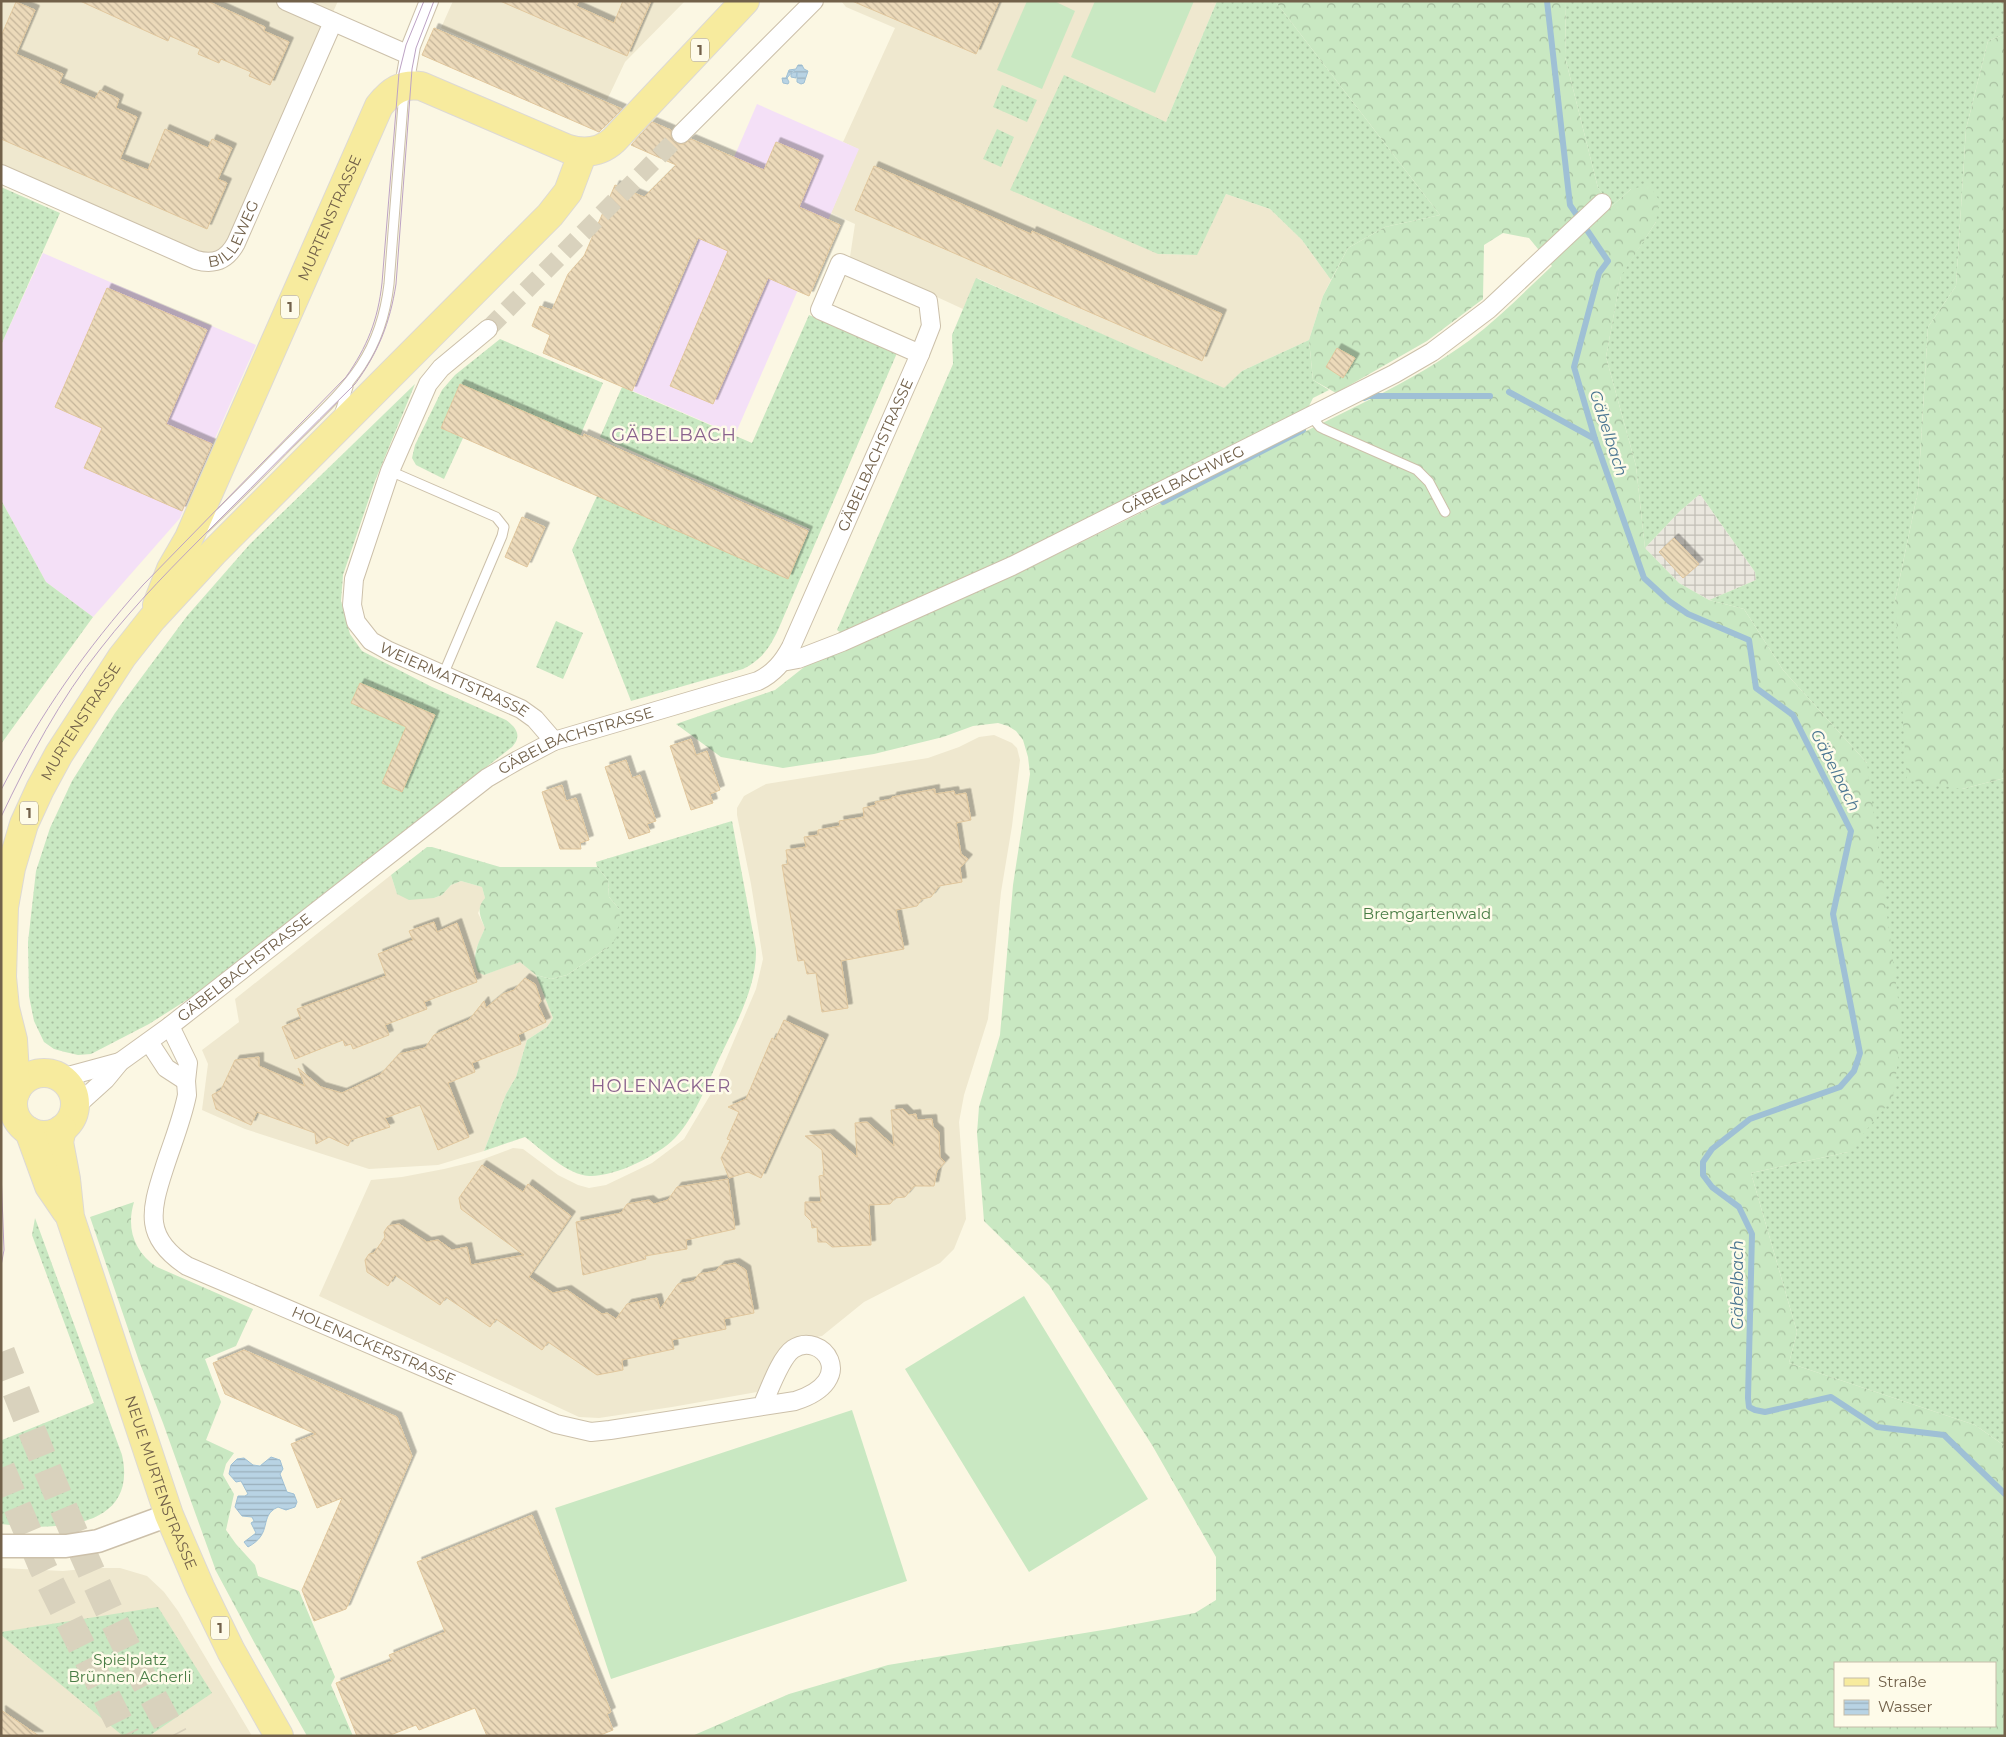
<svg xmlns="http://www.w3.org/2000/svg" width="2006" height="1737" viewBox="0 0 2006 1737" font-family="Montserrat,sans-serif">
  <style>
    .residential { fill: #efe8cf }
    .industrial { fill: url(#industrial-grid) }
    .education { fill: #f4e0f7 }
    .grass { fill: url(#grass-dots) }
    .forest { fill: url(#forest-crowns); fill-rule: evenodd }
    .garden { fill: #c9e8c2 }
    .water { fill: url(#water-rules); stroke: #9fc0d5 }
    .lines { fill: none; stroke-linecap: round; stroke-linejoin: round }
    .stream { stroke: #9fc0d5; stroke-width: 6 }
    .building { fill: url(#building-back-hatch); stroke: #e1c79d; filter: url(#shadow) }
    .minor-tunnel { stroke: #d9d2bd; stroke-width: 18; stroke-dasharray: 18 9; stroke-linecap: butt }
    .motorway-tunnel { stroke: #d9d2bd; stroke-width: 28; stroke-dasharray: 28 14; stroke-linecap: butt }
    .service-casing { stroke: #ccc0aa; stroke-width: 11 }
    .minor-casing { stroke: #ccc0aa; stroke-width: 20 }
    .tertiary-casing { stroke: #ccc0aa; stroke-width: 25 }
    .primary-casing { stroke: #ddd9d4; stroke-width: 30 }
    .service { stroke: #fff; stroke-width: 9 }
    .minor { stroke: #fff; stroke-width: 18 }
    .tertiary { stroke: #fff; stroke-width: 22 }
    .primary { stroke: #f7eb9e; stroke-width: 28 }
    .tram { stroke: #bca2c4; stroke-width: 1 }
    .labels { text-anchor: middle; stroke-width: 5; stroke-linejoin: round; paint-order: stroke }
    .shield { fill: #fefbe9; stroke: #9c8f7a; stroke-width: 1 }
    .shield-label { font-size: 14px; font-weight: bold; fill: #72614a }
    .street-label { font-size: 15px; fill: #72614a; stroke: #fefbe9 }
    .park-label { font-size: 15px; fill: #497d45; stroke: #fefbe9 }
    .water-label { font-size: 16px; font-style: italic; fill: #4b7692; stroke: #fefbe9 }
    .quarter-label { font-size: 18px; letter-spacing: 1px; fill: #8a628e; stroke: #fefbe9 }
  </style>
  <defs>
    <pattern id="industrial-grid" width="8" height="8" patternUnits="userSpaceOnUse" patternTransform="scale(1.25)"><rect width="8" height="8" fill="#eae7de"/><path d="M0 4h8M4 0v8" fill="none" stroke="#c2bfb6"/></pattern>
    <pattern id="grass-dots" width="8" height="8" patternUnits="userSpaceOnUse" patternTransform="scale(1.25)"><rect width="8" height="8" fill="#c9e8c2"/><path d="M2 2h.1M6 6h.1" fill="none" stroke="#a8bfa0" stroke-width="1.8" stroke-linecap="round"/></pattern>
    <pattern id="forest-crowns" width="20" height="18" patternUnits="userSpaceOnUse" patternTransform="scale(1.25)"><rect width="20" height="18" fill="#c9e8c2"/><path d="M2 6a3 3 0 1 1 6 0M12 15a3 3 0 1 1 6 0" fill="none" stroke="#a8bfa0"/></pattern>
    <pattern id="water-rules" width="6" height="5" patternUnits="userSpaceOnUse" patternTransform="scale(1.25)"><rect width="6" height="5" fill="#b8d3e4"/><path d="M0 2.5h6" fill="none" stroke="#9aafbb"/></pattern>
    <pattern id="building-back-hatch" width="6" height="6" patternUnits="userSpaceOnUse" patternTransform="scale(1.25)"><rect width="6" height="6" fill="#ecdaba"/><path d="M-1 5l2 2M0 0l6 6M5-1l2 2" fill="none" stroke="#c4b499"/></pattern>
    <filter id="shadow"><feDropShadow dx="4.5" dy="-4.5" stdDeviation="0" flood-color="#0004"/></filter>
  </defs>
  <rect width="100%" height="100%" fill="#fbf7e3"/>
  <g class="residential">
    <polygon points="1,1 338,1 230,241 223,250 205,255 1,167"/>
    <polygon points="453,1 685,1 625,62 607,100 441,28"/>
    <polygon points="841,1 1217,1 1166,122 1158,254 1196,255 1226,194 1270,209 1302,240 1331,280 1323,296 1309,340 1242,371 1224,389 977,278 963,309 850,257 855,224 831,213 858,149 843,142 895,28 846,7"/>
    <polygon points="994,735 1012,743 1017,748 1020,760 1012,826 1001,892 988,1019 964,1095 959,1122 966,1219 954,1249 940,1263 864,1302 822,1336 786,1342 779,1350 757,1392 672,1407 599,1418 579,1417 319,1296 371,1180 402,1177 444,1169 481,1160 513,1148 523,1149 558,1175 578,1185 589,1188 606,1185 652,1163 684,1139 712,1092 756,989 763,959 751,884 737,815 737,808 744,796 766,784 928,758 959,747 979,737"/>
    <polygon points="391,875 397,894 434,898 442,895 451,885 461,881 482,887 485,898 478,913 485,928 474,954 484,975 520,961 536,975 553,1018 547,1027 527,1040 516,1077 506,1094 484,1151 438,1165 369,1169 245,1129 202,1110 208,1064 202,1050 239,1022 235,999"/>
    <polygon points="1,1568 63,1571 93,1568 120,1568 147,1576 164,1592 178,1611 252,1736 1,1736"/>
  </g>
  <polygon class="industrial" points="1700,494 1755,572 1756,580 1709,600 1679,583 1645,548 1680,511"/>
  <g class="education">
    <polygon points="757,104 859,149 735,435 633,391"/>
    <polygon points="43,253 256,345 180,518 93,617 46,582 1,500 1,345"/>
  </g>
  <g class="grass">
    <polygon points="1217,1 1275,1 1440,215 1385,227 1348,248 1331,280 1302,240 1270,209 1226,194 1197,255 1158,254 1010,190 1064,75 1166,122"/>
    <polygon points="1566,1 2005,1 2005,34 1988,41 1966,129 1956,286 1928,327 1918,491 1895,601 1962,789 2005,778 2005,1446 1975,1425 1789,1363 1797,1332 1751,1173 1848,1152 1867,763 1783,670 1744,609 1709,600 1756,580 1755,572 1700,494 1680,511 1645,548 1636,466 1606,357 1621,275 1656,222 1631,189 1612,206 1598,188 1565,57"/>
    <polygon points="1002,85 1037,100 1027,122 993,107"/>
    <polygon points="997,129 1014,137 1001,167 983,159"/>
    <polygon points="1,187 60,213 1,345"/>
    <polygon points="976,278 1224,388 1242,371 1309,340 1313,380 1329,390 1313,398 1307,410 1042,544 843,634 837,630 953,364 952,335"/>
    <path d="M 809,315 L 897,353 L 778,630 C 769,649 762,659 743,669 L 631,701 L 572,550 L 597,496 L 788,578 L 810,529 L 600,437 L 622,387 L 752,443 Z"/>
    <polygon points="500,339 603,383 580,436 460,384 441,428 463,438 444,479 416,465 412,458 415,445 442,390 455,375"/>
    <path d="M 415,384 L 375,481 L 343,575 L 341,601 L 350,634 L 362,651 L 432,687 L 506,720 C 517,728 522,736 512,747 L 193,996 L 149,1024 L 91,1054 L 78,1055 L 65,1052 L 54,1049 L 44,1042 L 34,1021 L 29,996 L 28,942 L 36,871 L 50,828 L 72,781 L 115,713 L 187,616 L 250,544 Z"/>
    <polygon points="1,500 46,582 93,617 1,744"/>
    <polygon points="556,621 583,633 563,679 536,667"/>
    <path d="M 732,821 L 756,949 C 757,988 735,1025 719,1059 C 706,1086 695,1117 675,1138 C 658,1156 614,1177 589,1176 C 568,1175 542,1150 525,1137 L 484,1151 L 506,1094 L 516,1077 L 527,1040 L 547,1027 L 553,1018 L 536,975 L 551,979 L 567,975 L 608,947 L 619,909 L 609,897 L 608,880 L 597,867 L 596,862 Z"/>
    <path d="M 35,1218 L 122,1455 C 139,1530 52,1531 1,1524 L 2,1440 L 94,1403 L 32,1235 Z"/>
    <polygon points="158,1607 212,1693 149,1736 123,1736 1,1635 1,1632"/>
  </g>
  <g class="forest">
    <path d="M 1275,1 L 1566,1 L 1565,57 L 1598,188 L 1612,206 L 1631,189 L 1649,185 L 1659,200 L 1656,222 L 1621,276 L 1606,357 L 1636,466 L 1645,548 L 1679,583 L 1709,600 L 1744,609 L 1783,670 L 1867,763 L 1902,1029 L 1893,1098 L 1848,1152 L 1751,1173 L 1797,1332 L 1789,1363 L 1975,1425 L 2005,1446 L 2005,1736 L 692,1736 L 789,1694 L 888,1665 L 1109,1629 L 1195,1613 L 1216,1600 L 1216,1557 L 1152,1445 L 1049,1285 L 984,1221 L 977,1133 L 979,1107 L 1000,1035 L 1013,885 L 1030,774 L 1028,757 L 1023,740 L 1016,731 L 1008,726 L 998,723 L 973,726 L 943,737 L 874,754 L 783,768 L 721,757 L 676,724 L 775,690 L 808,664 L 1013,576 L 1375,397 C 1408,380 1440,362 1470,340 C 1499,318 1525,291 1552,266 L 1529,238 L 1503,233 L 1484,245 L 1483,299 L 1427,341 L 1336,393 L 1313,380 L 1309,340 L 1323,296 L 1348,248 L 1385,227 L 1440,215 ZM 1835,1663 L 1995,1663 L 1995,1726 L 1835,1726 Z"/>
    <polygon points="2005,34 2005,778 1962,789 1907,780 1895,601 1918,491 1928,327 1956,286 1966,129 1988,41"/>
    <path d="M 427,847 L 432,847 L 500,867 L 597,867 L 608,880 L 609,897 L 619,909 L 620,919 L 615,940 L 608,947 L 567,975 L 551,979 L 536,975 L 520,962 L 484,975 L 478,972 C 471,956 478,944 485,928 C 480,916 476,908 485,898 L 482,887 L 461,881 L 451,885 L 442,895 L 434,898 L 409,900 L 397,894 L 391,875 Z"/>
    <path d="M 134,1202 C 126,1228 134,1252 157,1267 L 253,1309 L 236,1346 L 205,1359 L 221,1402 L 206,1440 L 234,1453 L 226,1464 L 223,1475 L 234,1494 L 226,1530 L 236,1544 L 255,1565 L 258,1576 L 299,1591 L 335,1677 L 331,1685 L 353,1736 L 307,1736 L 254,1642 L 216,1571 L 163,1423 L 139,1361 L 90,1217 Z"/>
  </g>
  <g class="garden">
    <polygon points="1027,1 1054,1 1075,11 1042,89 997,70"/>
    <polygon points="1095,1 1194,1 1155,93 1071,57"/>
    <polygon points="1024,1296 1148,1499 1029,1572 905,1369"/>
    <polygon points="852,1410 907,1581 611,1679 555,1508"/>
  </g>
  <g class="water">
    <polygon points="798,65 802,65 804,69 808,71 804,83 801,84 797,82 797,72 796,78 791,77 791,74 795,71 793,71 787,78 789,82 788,84 783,83 782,78 786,78 789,70 796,69"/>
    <path d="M 271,1457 L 280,1460 L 283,1469 L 280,1474 L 287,1492 L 294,1494 L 297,1502 L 295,1507 L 286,1510 L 278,1507 C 258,1516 274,1533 248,1547 L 244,1542 L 256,1533 L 251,1523 L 254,1521 L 252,1517 L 242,1516 L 235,1507 L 238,1496 L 245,1496 L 248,1494 L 241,1481 L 236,1482 L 229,1474 L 231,1465 L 237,1459 L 244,1458 L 253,1465 L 260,1466 Z"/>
  </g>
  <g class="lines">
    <g class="stream">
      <polyline points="1547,1 1570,205 1608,261 1599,273 1574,367 1595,439 1644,578 1669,601 1688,614 1749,640 1756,688 1793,715 1851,831 1833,914 1860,1053 1854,1071 1840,1087 1750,1119 1712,1149 1703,1162 1703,1175 1712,1187 1739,1207 1752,1234 1748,1398 1749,1407 1755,1410 1765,1412 1831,1397 1877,1427 1944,1435 2005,1494"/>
      <polyline points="1509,392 1595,439"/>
      <polyline points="1364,398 1369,396 1490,396"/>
      <polyline points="1163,502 1303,430"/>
    </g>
  </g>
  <g class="building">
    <polygon points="80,1 207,1 265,27 264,31 289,42 270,85 249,76 251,72 221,59 219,63 198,54 200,49 170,36 168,41"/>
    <polygon points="500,1 579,1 576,6 614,23 623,1 651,1 627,56"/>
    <polygon points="852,1 999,1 976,54"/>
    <polygon points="16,2 35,10 16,54 63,74 59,83 95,99 100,90 119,99 116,108 137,117 120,159 148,170 165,129 208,148 212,139 232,148 218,179 227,183 207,229 1,139 1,36"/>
    <polygon points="434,28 622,109 599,132 422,55"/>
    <polygon points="652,122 671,130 671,137 678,144 684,144 691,139 764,170 776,142 819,160 799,207 840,225 809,296 768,278 713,404 670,386 728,251 698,238 632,391 543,353 550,335 532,326 540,306 552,310 568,274 584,256 615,185 644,197 676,165 631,145"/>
    <polygon points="874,166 1031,234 1032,231 1222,314 1202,361 855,210"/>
    <polygon points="107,288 207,330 166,424 212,444 182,511 84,468 102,428 55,407"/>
    <polygon points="1337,348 1355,358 1343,378 1326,367"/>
    <polygon points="460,384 583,437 584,434 808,531 788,579 441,428"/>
    <polygon points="522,517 545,527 527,567 505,557"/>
    <polygon points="1674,538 1699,564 1683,578 1659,552"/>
    <polygon points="360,683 435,715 402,792 382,783 406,727 351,703"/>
    <polygon points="691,739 696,755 707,751 720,790 710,794 713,803 691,810 670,746"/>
    <polygon points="626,760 632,778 640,775 656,821 647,824 650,832 629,839 605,767"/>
    <polygon points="562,785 566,801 576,798 589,840 580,843 581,849 560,849 542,792"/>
    <polygon points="935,789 935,794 954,791 955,795 966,793 971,820 956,823 961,854 968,859 960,868 962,882 939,886 931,897 922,899 917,906 896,910 904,949 841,961 848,1008 822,1012 816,973 807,974 804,960 798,961 782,865 788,864 786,850 806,847 804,837 818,835 818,830 840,826 839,821 864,817 863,808 876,805 875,802 892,799 892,797"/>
    <polygon points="434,922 437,932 457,923 477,982 424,1002 427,1009 385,1025 389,1035 353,1049 351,1044 345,1046 343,1040 295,1059 282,1027 301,1019 297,1009 386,976 378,954 413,940 409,931"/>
    <polygon points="525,978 535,984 541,1001 538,1005 546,1022 518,1035 521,1044 472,1063 475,1072 448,1083 469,1137 438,1150 420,1105 385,1118 390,1127 351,1140 348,1146 329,1137 316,1144 315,1133 257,1112 251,1125 216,1109 212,1095 221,1090 235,1060 259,1057 259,1066 305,1086 298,1068 321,1087 342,1093 380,1075 399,1054 425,1048 434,1035 469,1020 484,1001 486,1008 503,994 514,990"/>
    <polygon points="784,1020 824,1039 761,1178 748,1172 729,1178 721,1158 730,1140 727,1139 739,1112 728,1107 746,1099 772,1038 775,1040"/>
    <polygon points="903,1109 909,1115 916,1114 917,1120 932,1119 933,1127 939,1132 940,1157 945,1162 937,1171 934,1186 914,1186 905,1197 895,1198 890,1204 869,1205 871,1245 832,1247 826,1242 818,1242 817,1227 812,1228 811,1221 805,1215 805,1202 821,1202 819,1176 824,1175 822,1150 805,1136 830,1134 857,1157 855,1123 867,1122 894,1146 891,1110"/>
    <polygon points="482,1165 523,1192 528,1184 571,1216 529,1277 553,1293 567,1290 602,1314 607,1313 616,1319 627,1304 657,1298 660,1309 678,1284 694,1281 699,1274 716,1271 720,1266 735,1263 746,1270 754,1313 724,1319 726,1329 672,1340 674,1349 622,1360 623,1370 597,1375 548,1342 542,1350 496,1319 490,1327 446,1297 440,1305 395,1275 388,1286 367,1272 365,1260 369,1254 374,1253 385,1237 384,1232 388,1226 399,1224 427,1242 438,1240 452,1250 467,1247 471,1265 524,1255 461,1209 459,1198"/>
    <polygon points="728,1179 735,1229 686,1240 687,1249 645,1256 646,1259 583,1275 576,1222 621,1213 627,1204 649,1200 654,1204 668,1200 677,1187"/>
    <polygon points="244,1350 397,1417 412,1456 346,1609 314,1621 302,1590 342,1498 317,1508 291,1444 316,1434 225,1394 213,1363"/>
    <polygon points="532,1515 611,1712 607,1714 613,1730 598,1736 487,1736 475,1708 419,1730 416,1725 388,1736 357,1736 336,1683 392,1661 389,1655 445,1632 417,1562"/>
    <polygon points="1,1710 39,1736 1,1736"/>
  </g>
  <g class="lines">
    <polyline class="minor-tunnel" points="488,329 681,134"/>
    <g class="motorway-tunnel">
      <path d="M 1,1352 C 40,1453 81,1555 129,1652 C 144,1680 159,1708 174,1736"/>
      <polyline points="1,1468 43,1568 126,1736"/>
    </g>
    <defs>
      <g id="service">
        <polyline points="339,415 348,387"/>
        <polyline points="1311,416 1320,427 1326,430 1417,470 1429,482 1445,512"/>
        <polyline points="390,471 496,517 504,527 502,536 443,675"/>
        <path d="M 203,530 C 232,502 261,473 289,444 C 342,391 380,362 389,284 L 404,91"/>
      </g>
      <g id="minor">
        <polyline points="286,1 409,55"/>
        <polyline points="404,86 411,46 429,1"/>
        <polyline points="681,134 814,1"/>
        <path id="s1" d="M 1,174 L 196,260 C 214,265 227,260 236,243 L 333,22"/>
        <polygon points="840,263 928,301 931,326 920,354 820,310"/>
        <path id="s2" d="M 488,329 L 441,368 L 428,384 L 390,471 L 354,579 L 352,605 L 356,622 L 371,641 L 389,651 L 521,709 L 535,719 L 554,741"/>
        <path id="s3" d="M 782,662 L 798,659 L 842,642 L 1012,566 L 1394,374 L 1432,352 L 1489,309 L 1602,203"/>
        <path id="s4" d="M 170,1026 L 188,1063 L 186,1081 L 187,1095 C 182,1120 172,1144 164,1169 C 150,1212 144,1238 187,1266 L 556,1424 L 591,1432 L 610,1430 L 795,1401 C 861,1380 821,1330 793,1349 C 780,1358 769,1391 762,1406"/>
        <polyline points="149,1042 166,1068 186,1081"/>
        <polyline points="61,1078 120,1062"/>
        <path id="s5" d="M 75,1107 L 106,1079 L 120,1062 L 170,1026 L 487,778 L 518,760 L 554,741 L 758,681 C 774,673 783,662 791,647 L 920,354"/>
      </g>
      <polyline id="tertiary" points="1,1546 66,1546 98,1541 169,1515"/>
      <g id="primary">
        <path id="s6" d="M 157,605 L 171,569 L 189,538 L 205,501 L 379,106 C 391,91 402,83 421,86 L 568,149 C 585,154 601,152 614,140 L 745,1"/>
        <circle cx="44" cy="1104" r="31"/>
        <path id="s7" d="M 16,1091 L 13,1040 L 5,1008 L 2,977 L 4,907 L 11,868 L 24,824 L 40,789 L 59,754 L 122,657 L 152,619 L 213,553 L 550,215 L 568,192 L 583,152"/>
        <path id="s8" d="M 62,1129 L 59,1142 L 66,1179 L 70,1217 L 169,1515 L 200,1587 L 231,1651 L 279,1736"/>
        <polyline points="29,1131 49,1186 66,1211"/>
      </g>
    </defs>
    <use href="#service" class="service-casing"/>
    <use href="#minor" class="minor-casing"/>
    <use href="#tertiary" class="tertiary-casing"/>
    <use href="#primary" class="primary-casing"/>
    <use href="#service" class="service"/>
    <use href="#minor" class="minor"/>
    <use href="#tertiary" class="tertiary"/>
    <use href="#primary" class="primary"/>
    <g class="tram">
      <path d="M 1,790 C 41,713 85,650 143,585 L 346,377 C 367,347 378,320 382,283 L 399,73 L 406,45 L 424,1"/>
      <path d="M 1,817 C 29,758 60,699 101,648 C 136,603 176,563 216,523 C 262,477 308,430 355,384 C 378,353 390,323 396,284 L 412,69 L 416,48 L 434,1"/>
      <polyline points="1,1171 4,1250 1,1266"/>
    </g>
  </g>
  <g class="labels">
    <g class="shield">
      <rect x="691" y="38.5" width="18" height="23" rx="4"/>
      <rect x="281" y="295.5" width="18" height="23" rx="4"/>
      <rect x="20" y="801.5" width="18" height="23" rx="4"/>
      <rect x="211" y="1616.5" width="18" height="23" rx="4"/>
    </g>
    <g class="shield-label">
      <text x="700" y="55">1</text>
      <text x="290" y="312">1</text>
      <text x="29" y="818">1</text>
      <text x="220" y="1633">1</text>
    </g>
    <g class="street-label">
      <text dy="5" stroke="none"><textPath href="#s6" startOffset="424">MURTENSTRASSE</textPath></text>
      <text dy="5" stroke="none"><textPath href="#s1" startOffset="266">BILLEWEG</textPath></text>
      <text dy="5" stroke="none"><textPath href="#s5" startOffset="1075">GÄBELBACHSTRASSE</textPath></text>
      <text dy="5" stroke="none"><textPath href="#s3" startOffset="441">GÄBELBACHWEG</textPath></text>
      <text dy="5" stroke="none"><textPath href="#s2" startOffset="450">WEIERMATTSTRASSE</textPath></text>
      <text dy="5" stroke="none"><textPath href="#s7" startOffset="388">MURTENSTRASSE</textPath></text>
      <text dy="5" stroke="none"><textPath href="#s5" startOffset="625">GÄBELBACHSTRASSE</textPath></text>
      <text dy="5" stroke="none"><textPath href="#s5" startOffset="220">GÄBELBACHSTRASSE</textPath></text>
      <text dy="5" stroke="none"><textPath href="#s4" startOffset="465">HOLENACKERSTRASSE</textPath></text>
      <text dy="5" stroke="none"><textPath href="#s8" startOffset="370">NEUE MURTENSTRASSE</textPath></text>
    </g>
    <g class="park-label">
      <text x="1427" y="919">Bremgartenwald</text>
      <text x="130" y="1665">Spielplatz<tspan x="130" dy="17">Brünnen Acherli</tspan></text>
    </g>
    <g class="water-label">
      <text transform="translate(1609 433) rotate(72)" y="6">Gäbelbach</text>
      <text transform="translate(1836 770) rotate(63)" y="6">Gäbelbach</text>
      <text transform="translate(1737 1285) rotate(-90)" y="6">Gäbelbach</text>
    </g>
    <g class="quarter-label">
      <text x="674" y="441">GÄBELBACH</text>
      <text x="661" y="1092">HOLENACKER</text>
    </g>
  </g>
  <rect width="2006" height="1737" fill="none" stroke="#72614a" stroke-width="5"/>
  <rect x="1834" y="1662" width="162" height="65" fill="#fefbe9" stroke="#c6bda9"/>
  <rect x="1844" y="1678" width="25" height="8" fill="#f7eb9e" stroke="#c6bda9"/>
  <text x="1878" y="1687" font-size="15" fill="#72614a">Straße</text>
  <rect x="1844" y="1700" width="25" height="15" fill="url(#water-rules)" stroke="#c6bda9"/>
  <text x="1878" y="1712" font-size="15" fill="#72614a">Wasser</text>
</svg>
